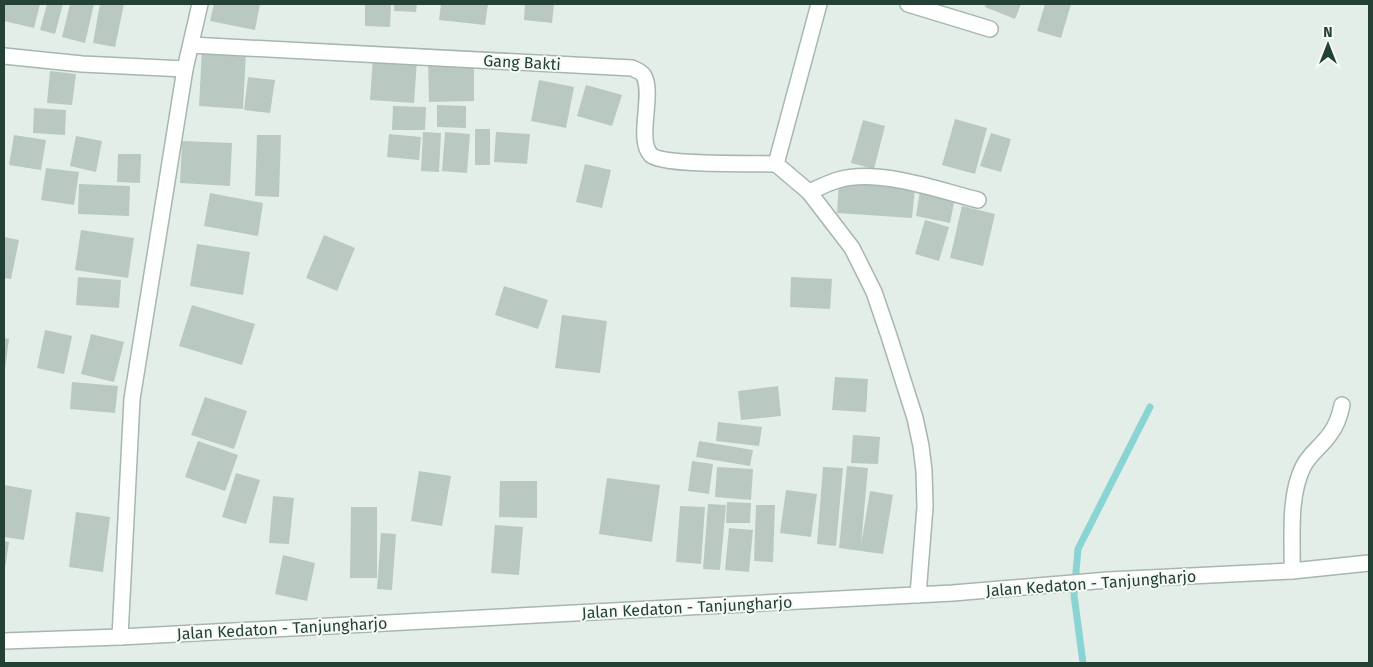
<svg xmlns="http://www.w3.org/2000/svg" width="1373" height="667" viewBox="0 0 1373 667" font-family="'Fira Sans',sans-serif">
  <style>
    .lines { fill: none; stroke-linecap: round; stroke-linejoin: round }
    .stream { stroke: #8bd4d4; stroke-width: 7 }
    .building { fill: #b9c9c1 }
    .minor-casing { stroke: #a6b7ae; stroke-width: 18 }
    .tertiary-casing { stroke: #a6b7ae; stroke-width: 18 }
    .minor { stroke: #fff; stroke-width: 15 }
    .tertiary { stroke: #fff; stroke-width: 15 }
    .labels { text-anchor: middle; stroke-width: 4; stroke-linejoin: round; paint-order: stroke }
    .street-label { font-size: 16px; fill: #234134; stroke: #f5faf7 }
  </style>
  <rect width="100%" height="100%" fill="#e4eee8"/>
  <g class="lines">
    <polyline class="stream" points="1083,663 1074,595 1078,549 1150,407"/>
  </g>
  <g class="building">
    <polygon points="4,4 40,4 34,28 4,21"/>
    <polygon points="47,4 63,4 55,34 40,30"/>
    <polygon points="70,4 94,4 85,43 62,37"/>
    <polygon points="100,4 124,4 115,47 93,43"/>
    <polygon points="214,4 260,4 255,30 210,21"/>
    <polygon points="365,4 391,4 390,27 365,26"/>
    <polygon points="394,4 417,4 416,12 394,11"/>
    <polygon points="441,4 488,4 485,25 439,20"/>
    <polygon points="525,4 554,4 552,23 524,20"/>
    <polygon points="986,4 1021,4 1015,19 985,7"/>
    <polygon points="1045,4 1071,4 1061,38 1037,31"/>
    <polygon points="202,49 246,52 243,109 199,106"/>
    <polygon points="373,57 417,60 414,103 370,100"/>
    <polygon points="474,61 474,101 429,102 428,62"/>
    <polygon points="50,71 76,74 72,105 47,103"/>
    <polygon points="248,77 275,80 270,113 244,110"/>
    <polygon points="539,80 574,87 566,128 531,121"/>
    <polygon points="586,85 622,95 612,126 577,116"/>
    <polygon points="437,105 466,106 466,128 437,127"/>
    <polygon points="393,106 426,107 425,130 392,130"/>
    <polygon points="34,108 66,110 65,135 33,133"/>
    <polygon points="955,119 987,128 975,174 942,165"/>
    <polygon points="863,120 885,126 874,169 851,163"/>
    <rect x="475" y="129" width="15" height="36"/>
    <polygon points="423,132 441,133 439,172 421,171"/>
    <polygon points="445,132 470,134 467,173 442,171"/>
    <polygon points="496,132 530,134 527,164 494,162"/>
    <polygon points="991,133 1011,139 1001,172 980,166"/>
    <polygon points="389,134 421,137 419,160 387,157"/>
    <polygon points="14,135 46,140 41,170 9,165"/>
    <polygon points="257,135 281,135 279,197 255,196"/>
    <polygon points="76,136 102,141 96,172 70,166"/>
    <polygon points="182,141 232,143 230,186 180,183"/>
    <polygon points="118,154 141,154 140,183 117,182"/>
    <polygon points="585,164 611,170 602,208 576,202"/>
    <polygon points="46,168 79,172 74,205 41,200"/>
    <polygon points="839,182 915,188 912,218 837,213"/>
    <polygon points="79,184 130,186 129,216 78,214"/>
    <polygon points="920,191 955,198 950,223 916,216"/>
    <polygon points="210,193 263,203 258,236 204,226"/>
    <polygon points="962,206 995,214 983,266 950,258"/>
    <polygon points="925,220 949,227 939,261 915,254"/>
    <polygon points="81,230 134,238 128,278 75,270"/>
    <polygon points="324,235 355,248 337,291 306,278"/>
    <polygon points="4,237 19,240 11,279 4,278"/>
    <polygon points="197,244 250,252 243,295 190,286"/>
    <polygon points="78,277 121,280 119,308 76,305"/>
    <polygon points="791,277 832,279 830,309 790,307"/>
    <polygon points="504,286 548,300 538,329 495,315"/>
    <polygon points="192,305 255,324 242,365 179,346"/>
    <polygon points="562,315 607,321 600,373 555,368"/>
    <polygon points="45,330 72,336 64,374 37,368"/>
    <polygon points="91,334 124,342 114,382 81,374"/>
    <polygon points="4,338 9,339 5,369 4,369"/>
    <polygon points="835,377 868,379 866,412 832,410"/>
    <polygon points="72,382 118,386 115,413 70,409"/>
    <polygon points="778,386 781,416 741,420 738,391"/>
    <polygon points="205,397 247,411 234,449 191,435"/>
    <polygon points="718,422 762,427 759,446 716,441"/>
    <polygon points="853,435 880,437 878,464 851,463"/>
    <polygon points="198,441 238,455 225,491 185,477"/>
    <polygon points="699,441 753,450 750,466 696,457"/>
    <polygon points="692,461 713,464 709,494 688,491"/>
    <polygon points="847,466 868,468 861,545 870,491 893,495 883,554 839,548"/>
    <polygon points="717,467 753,469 751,500 715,497"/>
    <polygon points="823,467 843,468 836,546 817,544"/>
    <polygon points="419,471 451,476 442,526 411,521"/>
    <polygon points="236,473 260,480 246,524 222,517"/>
    <polygon points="607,478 660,485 652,542 599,534"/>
    <polygon points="500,481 537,481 537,518 499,517"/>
    <polygon points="4,485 32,490 24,540 4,537"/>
    <polygon points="786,490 817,494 811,537 780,533"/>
    <polygon points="273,496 294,498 289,544 269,543"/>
    <polygon points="727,502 751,503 750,523 726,523"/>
    <polygon points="708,504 726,505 720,570 703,569"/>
    <polygon points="756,505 775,505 773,562 754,561"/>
    <polygon points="680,506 705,507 701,564 676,562"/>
    <polygon points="351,507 377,507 377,578 350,578"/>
    <polygon points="76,512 110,517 103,572 69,567"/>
    <polygon points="495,525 523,527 519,575 491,573"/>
    <polygon points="729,528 753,530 749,572 725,570"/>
    <polygon points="381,533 396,534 392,590 377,589"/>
    <polygon points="4,541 9,542 5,568 4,568"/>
    <polygon points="283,555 315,563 307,601 275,594"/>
  </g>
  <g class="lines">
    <defs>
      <g id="minor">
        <polyline points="819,4 776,164 809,192 852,248 874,292 889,336 915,418 921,446 924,471 925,507 918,595"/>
        <polyline points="908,4 990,29"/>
        <path d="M 191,45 L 632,68 C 636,70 642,72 644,76 C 654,95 636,140 651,155 C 663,166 755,163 776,164"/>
        <polyline points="4,56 82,64 185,69"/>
        <path d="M 809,192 C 818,188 828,183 838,180 C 878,168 938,190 978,200"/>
        <path d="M 1292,571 C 1293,538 1288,498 1303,467 C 1309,454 1322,446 1330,434 C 1337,425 1340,415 1342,405"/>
        <polyline points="120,637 132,399 185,69 200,4"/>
      </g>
      <polyline id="tertiary" points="4,641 120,637 953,593 1108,580 1292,571 1369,563"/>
    </defs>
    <use href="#minor" class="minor-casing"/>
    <use href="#tertiary" class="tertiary-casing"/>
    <use href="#minor" class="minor"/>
    <use href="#tertiary" class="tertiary"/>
  </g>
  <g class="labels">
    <g class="street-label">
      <text transform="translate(522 62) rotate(3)" y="6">Gang Bakti</text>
      <text transform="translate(1091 583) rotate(-4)" y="6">Jalan Kedaton - Tanjungharjo</text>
      <text transform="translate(687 607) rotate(-3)" y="6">Jalan Kedaton - Tanjungharjo</text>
      <text transform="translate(282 628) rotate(-3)" y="6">Jalan Kedaton - Tanjungharjo</text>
    </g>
  </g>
  <rect width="1373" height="667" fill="none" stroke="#234134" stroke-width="10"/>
  <g transform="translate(1328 45)" stroke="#f5faf7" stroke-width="4" paint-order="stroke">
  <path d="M0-4L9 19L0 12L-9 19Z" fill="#234134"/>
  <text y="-8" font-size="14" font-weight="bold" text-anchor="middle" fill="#234134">N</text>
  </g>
</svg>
